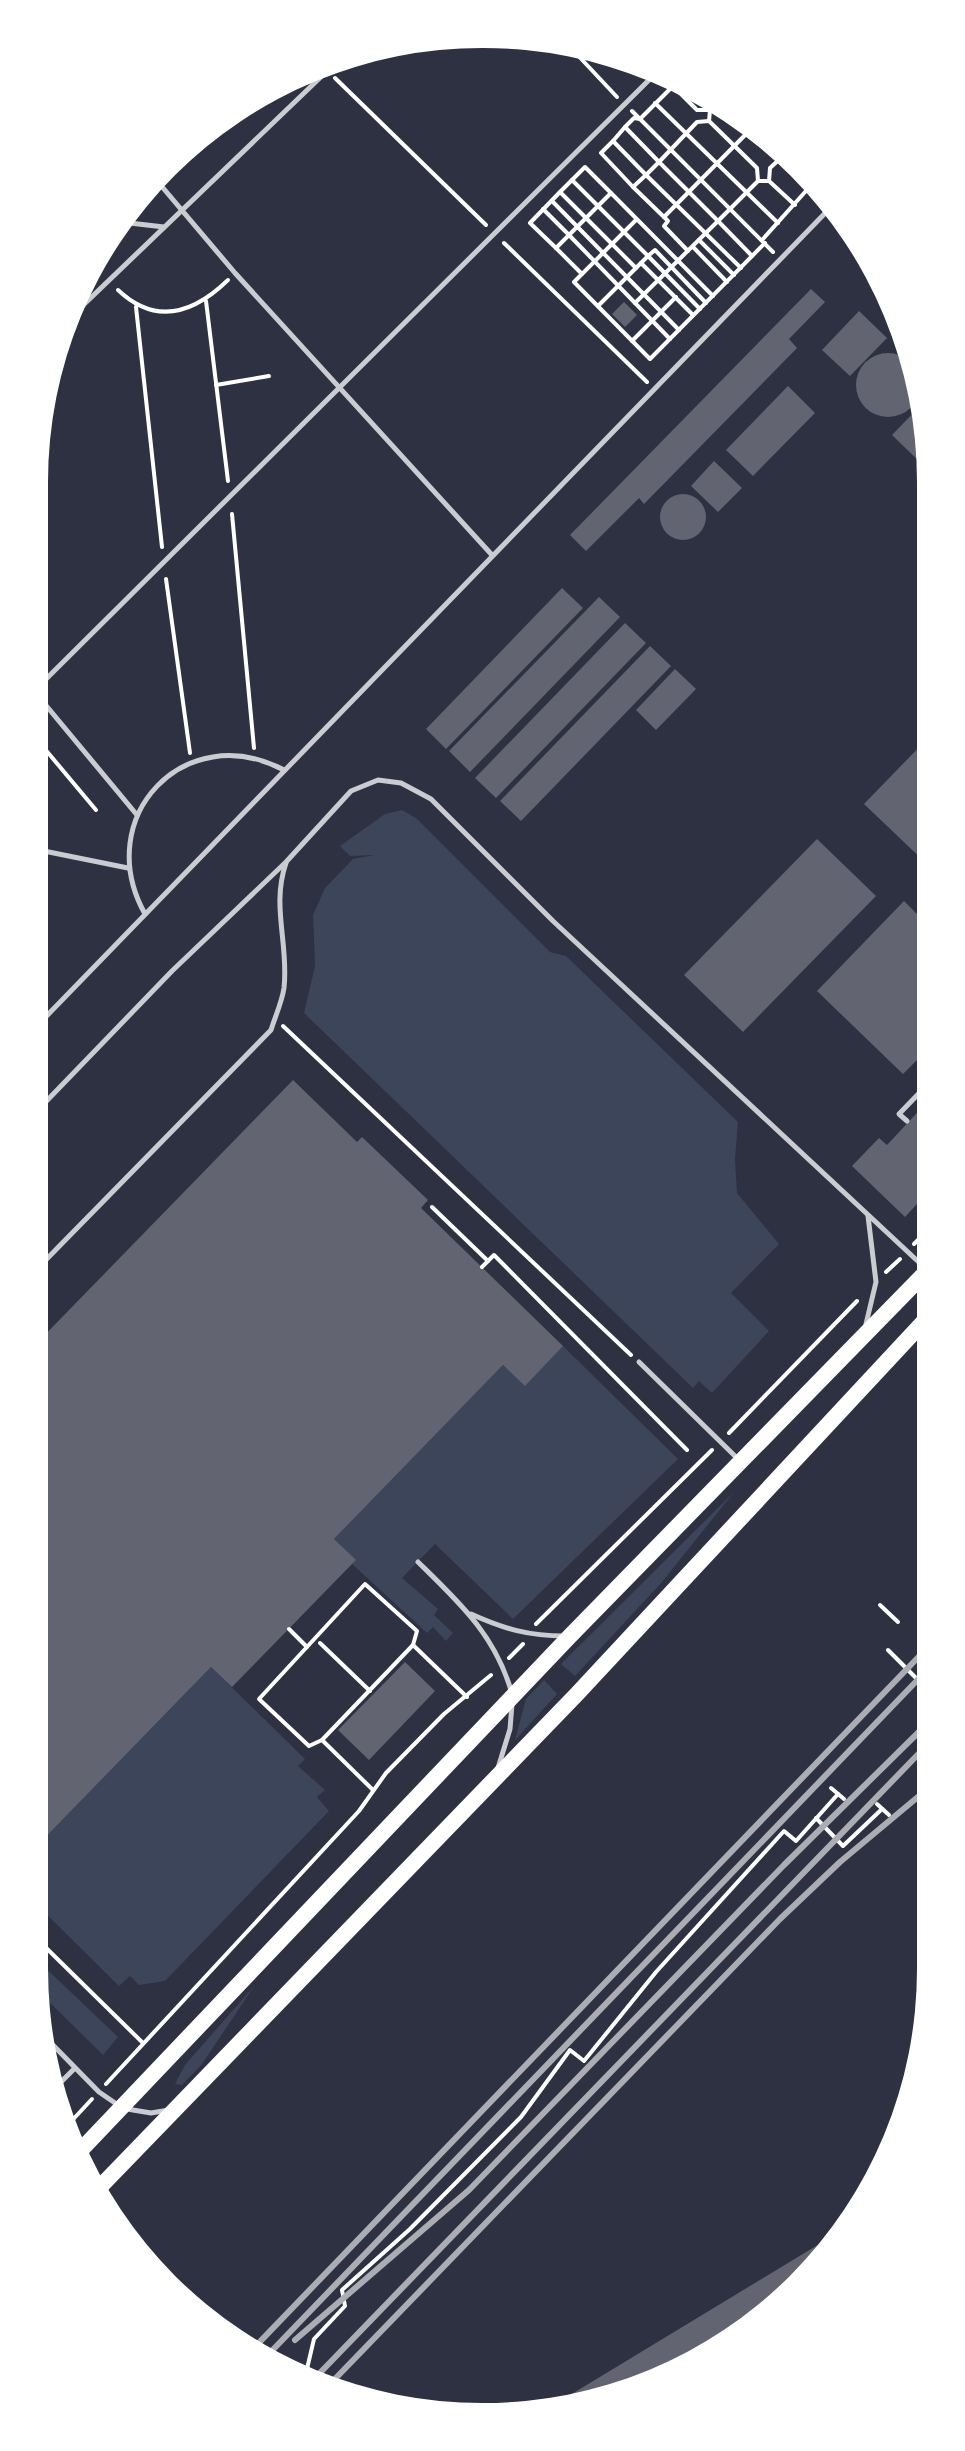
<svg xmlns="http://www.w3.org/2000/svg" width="965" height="2451" viewBox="0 0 965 2451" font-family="'Alegreya Sans',sans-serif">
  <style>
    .green { fill: #3c4559 }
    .building { fill: #626471 }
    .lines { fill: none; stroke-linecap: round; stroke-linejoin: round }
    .path { stroke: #fff; stroke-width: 4 }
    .service { stroke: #caccd0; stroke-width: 5 }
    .primary { stroke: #fff; stroke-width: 16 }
    .rail { stroke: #abadb3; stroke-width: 6 }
  </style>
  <rect width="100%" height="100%" fill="#2d3142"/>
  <g class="green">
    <polygon points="402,810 416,818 550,952 566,956 738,1122 735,1159 737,1193 779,1244 731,1293 769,1331 712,1393 699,1381 693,1388 304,1013 315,966 313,915 325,888 353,859 374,855 350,856 340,846 385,814"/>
    <polygon points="563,1346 678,1459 513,1619 435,1544 402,1578 438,1609 434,1615 453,1633 446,1641 433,1627 427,1633 352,1564 355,1561 334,1539 503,1365 525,1385"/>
    <polygon points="734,1492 662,1582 575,1676 561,1664"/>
    <polygon points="211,1667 305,1759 298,1766 325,1790 317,1797 329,1811 165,1981 139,1985 130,1976 119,1986 34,1902 34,1892 41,1884 34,1877 34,1849"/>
    <polygon points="544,1680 557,1694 515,1740 526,1699"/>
    <polygon points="34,1957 118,2037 103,2055 38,1991"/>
    <polygon points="255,1985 202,2064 182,2085 175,2084 185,2065"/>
  </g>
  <g class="building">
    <polygon points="811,289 825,302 789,339 797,348 644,504 639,498 586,551 570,535"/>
    <polygon points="624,302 637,315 625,327 612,314"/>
    <polygon points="859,311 887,338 850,376 822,350"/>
    <circle cx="888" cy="385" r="32"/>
    <polygon points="788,386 815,413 753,476 726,450"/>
    <polygon points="922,404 927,424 927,469 892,435"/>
    <polygon points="714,461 742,488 718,512 691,486"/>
    <circle cx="683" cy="517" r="23"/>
    <polygon points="562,588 583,608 446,749 426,729"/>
    <polygon points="599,597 620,617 470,772 449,751"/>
    <polygon points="625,623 646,643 496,798 475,778"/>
    <polygon points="650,646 671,666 521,821 500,801"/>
    <polygon points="675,669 696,689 656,730 636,710"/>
    <polygon points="928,738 928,865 864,804"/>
    <polygon points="817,839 876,896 743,1032 684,975"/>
    <polygon points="904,901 928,925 929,1048 903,1074 817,991"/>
    <polygon points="293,1080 357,1142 362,1137 428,1200 421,1208 563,1346 525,1386 503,1365 334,1539 356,1560 352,1564 232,1687 211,1667 34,1849 34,1346"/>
    <polygon points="929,1100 929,1191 905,1217 852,1166 879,1138 887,1145"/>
    <polygon points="405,1662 435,1691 369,1760 338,1730"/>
    <polygon points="844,2229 839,2241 731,2342 570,2408 547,2409"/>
  </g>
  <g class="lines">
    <g class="path">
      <polyline points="571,48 617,97"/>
      <polyline points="335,78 486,225"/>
      <polyline points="675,84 640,119 634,118 625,127 659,162 697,122 709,121"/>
      <polyline points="673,86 697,110 709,110"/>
      <polyline points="655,103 778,223"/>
      <polyline points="717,103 710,110 709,121 757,168 758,181"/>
      <polyline points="632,111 773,252"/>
      <polyline points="749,125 813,187 818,186"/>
      <polyline points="625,127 613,141 646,175 659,162 718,221 758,181 769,181 795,205"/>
      <polyline points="613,141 601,153 633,187 646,175 741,268"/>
      <polyline points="769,181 770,168 782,157"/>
      <polyline points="633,187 664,217"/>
      <polyline points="560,192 572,180"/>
      <polyline points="611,193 585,167 572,180 624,232 612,244 636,268"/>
      <polyline points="552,201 679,330"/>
      <polyline points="543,209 569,235 556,248 582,274"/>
      <polyline points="763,239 814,182"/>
      <polyline points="699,240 734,275"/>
      <polyline points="504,243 647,382"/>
      <polyline points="693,247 727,282"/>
      <polyline points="556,248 530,223 560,192 612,244 574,282 650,359 765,243"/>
      <polyline points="688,251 664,226 668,221 664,217 752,128"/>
      <polyline points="641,263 693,315"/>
      <path d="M 118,290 C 156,326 194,313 228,280"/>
      <polyline points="206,301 228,481"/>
      <polyline points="635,303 718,221 752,256"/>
      <polyline points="598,306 648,256 624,232 636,220"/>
      <polyline points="136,307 162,547"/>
      <polyline points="700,309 648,256 655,250 706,303"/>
      <polyline points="670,339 569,235 611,193 713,296"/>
      <polyline points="632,341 676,297"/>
      <polyline points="216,385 269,376"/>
      <polyline points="232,514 254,748"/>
      <polyline points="166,579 190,753"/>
      <polyline points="34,736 96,810"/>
      <polyline points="283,1026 631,1355"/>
      <polyline points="432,1207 488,1261"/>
      <polyline points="914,1244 929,1229"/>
      <polyline points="482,1267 494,1255 687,1450"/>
      <polyline points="886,1272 900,1259"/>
      <polyline points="729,1433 857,1301"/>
      <polyline points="880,1605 898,1622"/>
      <polyline points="536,1624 712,1450"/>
      <polyline points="289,1629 307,1647"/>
      <polyline points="320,1643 370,1691"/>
      <polyline points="888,1650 921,1683"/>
      <polyline points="509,1658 523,1644"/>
      <polyline points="322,1740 309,1746 259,1699 365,1584 417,1631 413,1645"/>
      <polyline points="831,1788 844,1799"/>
      <polyline points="373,1790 322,1740 413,1645 467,1697"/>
      <polyline points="877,1804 889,1815"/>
      <polyline points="816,1818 843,1846 882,1809"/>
      <polyline points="34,1936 143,2043"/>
      <polyline points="106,2084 359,1811 386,1773 444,1714 491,1675"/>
      <polyline points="66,2127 92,2099"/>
      <polyline points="306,2373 314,2339 345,2306 342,2290 410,2229 521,2117 570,2050 584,2061 656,1972 784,1831 796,1841 838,1794"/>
    </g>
    <g class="service">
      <polyline points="158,182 235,273 492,555"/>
      <polyline points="121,222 164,227"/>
      <polyline points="76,312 327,71"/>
      <polyline points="137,815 34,691 654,75"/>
      <polyline points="34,849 128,868"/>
      <path d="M 145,914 C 91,817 185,718 284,770"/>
      <polyline points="34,1029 832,206"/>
      <polyline points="34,1114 172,971 286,862 351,791 378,780 401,783 431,799 553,921 924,1267"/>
      <polyline points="907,1121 899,1114 929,1083"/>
      <path d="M 34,1272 L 271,1030 C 275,1017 282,1002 284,988 C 289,944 271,906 286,863"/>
      <polyline points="866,1324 876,1282 868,1216"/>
      <polyline points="639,1362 738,1459"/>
      <path d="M 418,1562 C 460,1603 496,1636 512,1694"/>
      <path d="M 471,1614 C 504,1629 529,1636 565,1636"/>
      <polyline points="498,1768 510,1729 512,1704"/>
      <polyline points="46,2038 99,2092 118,2105"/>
      <polyline points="54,2089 75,2068"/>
      <polyline points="127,2109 151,2113 169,2110"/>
    </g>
    <g class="primary">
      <polyline points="80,2151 570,1636 929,1269"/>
      <polyline points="100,2187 576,1695 929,1316"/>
    </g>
    <g class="rail">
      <polyline points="295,2340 469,2190 784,1865 930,1721"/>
      <polyline points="251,2351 930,1645"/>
      <polyline points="264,2359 930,1667"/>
      <polyline points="316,2377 930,1742"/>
      <polyline points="332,2382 780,1919 840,1862 931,1786"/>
    </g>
  </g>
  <path d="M0 0H965V2451H0ZM482 48H483A434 434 0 0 1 917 482V1969A434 434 0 0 1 483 2403H482A434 434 0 0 1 48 1969V482A434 434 0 0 1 482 48Z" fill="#fff" fill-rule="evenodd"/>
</svg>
